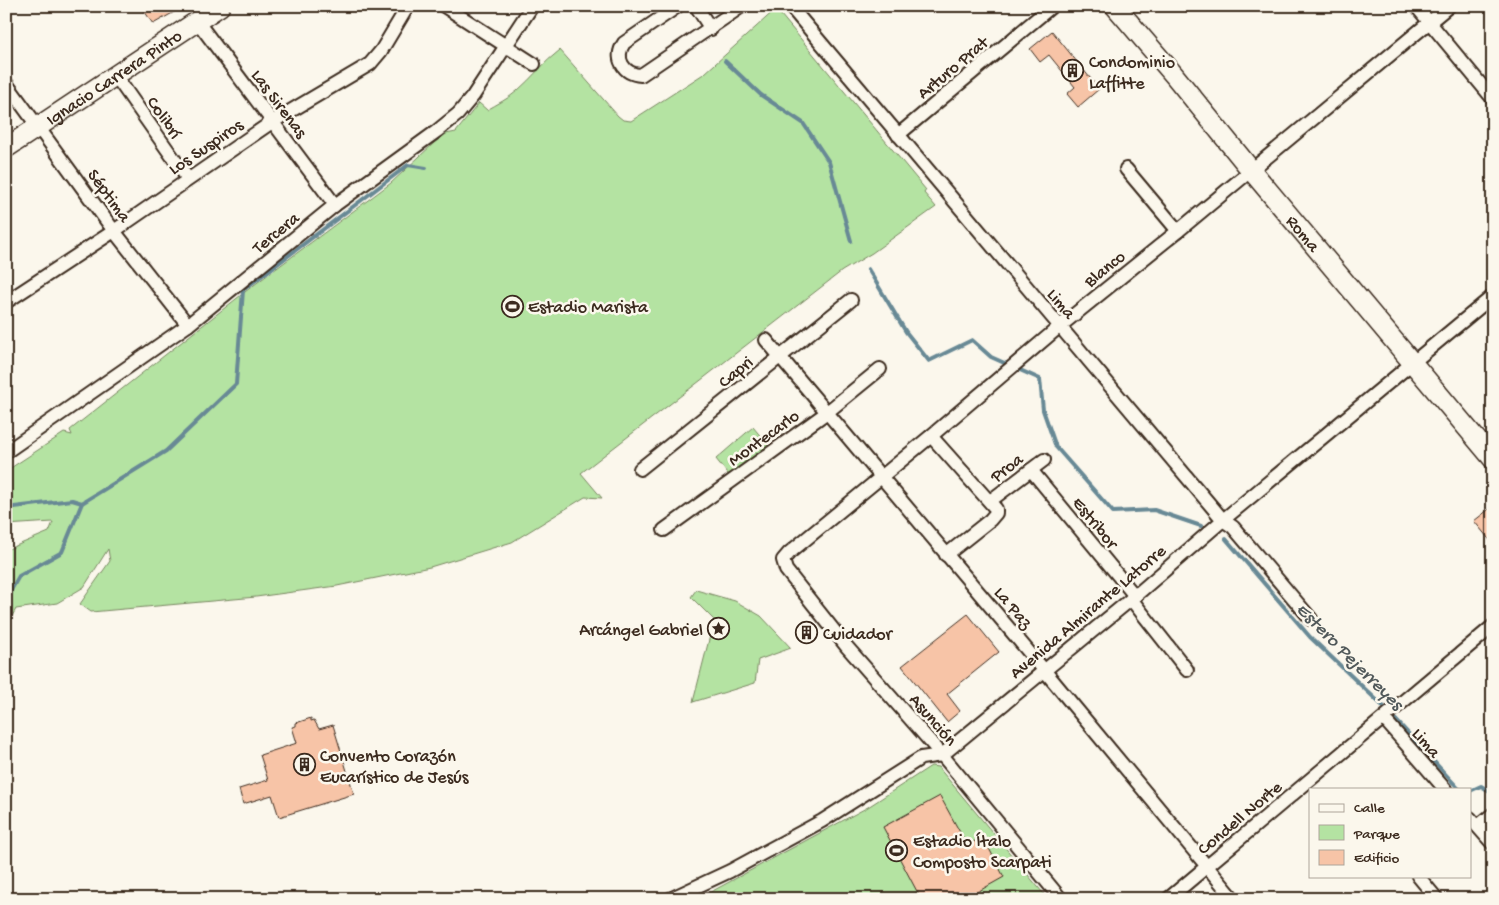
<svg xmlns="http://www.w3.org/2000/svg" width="1499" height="905" viewBox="0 0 1499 905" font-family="'Gochi Hand',sans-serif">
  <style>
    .green { fill: #b4e3a2; stroke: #788660 }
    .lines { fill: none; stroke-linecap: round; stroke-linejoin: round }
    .stream { stroke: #678995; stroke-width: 4 }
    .building { fill: #f7c4a7; stroke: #3b2a1e }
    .street-casing { stroke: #3b2a1e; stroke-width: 16 }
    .secondary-casing { stroke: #3b2a1e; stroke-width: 22 }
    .street { stroke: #fbf7ec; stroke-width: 12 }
    .secondary { stroke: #fbf7ec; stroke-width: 19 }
    .labels { text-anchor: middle; stroke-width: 5; stroke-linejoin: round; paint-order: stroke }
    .poi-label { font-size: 18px; fill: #3b2a1e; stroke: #fbf7ec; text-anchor: start }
    .street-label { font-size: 18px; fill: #3b2a1e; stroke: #fbf7ec }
    .water-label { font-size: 19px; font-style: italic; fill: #51595a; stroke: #fbf7ec }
  </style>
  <rect width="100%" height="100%" fill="#fbf7ec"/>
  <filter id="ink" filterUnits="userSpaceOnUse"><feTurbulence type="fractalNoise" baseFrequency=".02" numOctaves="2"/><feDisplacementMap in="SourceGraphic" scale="10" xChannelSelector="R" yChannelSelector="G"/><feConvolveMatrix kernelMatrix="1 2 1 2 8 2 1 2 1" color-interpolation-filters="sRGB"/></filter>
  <g filter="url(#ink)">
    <g class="green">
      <path d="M 776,9 L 926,190 L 924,193 L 936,207 L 872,253 L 842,271 L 581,473 L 602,498 L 585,497 L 512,542 L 430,567 L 337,586 L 256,597 L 91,612 L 80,604 L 110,561 L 108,549 L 84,587 L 57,603 L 16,609 L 6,627 L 6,550 L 49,532 L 53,522 L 6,525 L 6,471 L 64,433 L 72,435 L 70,430 L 250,288 L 391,183 L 434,143 L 446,134 L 456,132 L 479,103 L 487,110 C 497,104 508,99 517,91 C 532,78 544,62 560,50 L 618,116 L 623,120 L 631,121 L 705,73 Z"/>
      <polygon points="753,427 773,451 735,483 716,459"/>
      <polygon points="696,590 735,601 761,616 791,648 758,660 755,683 693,702 714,620 691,597"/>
      <polygon points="931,766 938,767 1048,899 694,899 707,894 868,807"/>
    </g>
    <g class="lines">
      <g class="stream">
        <polyline points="725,61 761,95 803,123 829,162 851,241"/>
        <polyline points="868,269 906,332 929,361 972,340 991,357 1040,379 1043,410 1056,447 1113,512 1154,510 1201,526"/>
        <polyline points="6,508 72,500 82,503"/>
        <polyline points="1226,539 1310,637 1384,707 1459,789"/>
        <polyline points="6,599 19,576 62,552 82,503 166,451 236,384 243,290 408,165 426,168"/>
        <polyline points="1470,791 1481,786 1493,793"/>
      </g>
    </g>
    <g class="building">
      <polygon points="141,6 185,6 153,24"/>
      <polygon points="1052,31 1099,89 1078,107 1067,94 1075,87 1049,55 1040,62 1030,49"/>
      <polygon points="1493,506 1493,544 1474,521"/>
      <polygon points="968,614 999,652 947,694 960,711 947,722 902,666"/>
      <polygon points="806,625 815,636 807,642 798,631"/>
      <polygon points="311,718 311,721 314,720 319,729 333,725 354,794 279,817 272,795 243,804 239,789 268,780 260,755 297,743 292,727 296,726 296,723"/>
      <polygon points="940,796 967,845 983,837 1004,877 970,896 971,899 921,899 883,827"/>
    </g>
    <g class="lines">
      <defs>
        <g id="street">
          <polyline points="444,6 534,64"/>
          <path d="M 678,6 L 624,43 C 614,58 623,74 641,75 L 742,6"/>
          <polyline points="696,6 711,29"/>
          <polyline points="790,6 1223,520 1233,527 1311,619"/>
          <polyline points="1416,6 1493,99"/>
          <polyline points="197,21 335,205"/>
          <polyline points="115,75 188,179"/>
          <polyline points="6,83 114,231 188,325"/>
          <polyline points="898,135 1052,6"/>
          <polyline points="1126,169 1178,231"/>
          <polyline points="6,302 114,231 272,122 370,64 381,51 408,6"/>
          <polyline points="766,340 1044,670 1234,899"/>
          <polyline points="931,436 996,509 996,513 990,520 946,555"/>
          <polyline points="6,452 188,325 335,205 437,131 458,114 473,96 532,6"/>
          <polyline points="640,469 851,300"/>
          <polyline points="1031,470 1135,596"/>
          <polyline points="990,501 1044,460"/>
          <polyline points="664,530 826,413 880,369"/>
          <polyline points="1131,599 1187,670"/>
          <polyline points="1384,719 1445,789"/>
          <polyline points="1470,818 1493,844"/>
          <polyline points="1478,826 1493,814"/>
          <polyline points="1418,876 1437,899"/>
          <polyline points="670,899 730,871 822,821 921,758 942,755 1135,596 1223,520 1493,296"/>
          <polyline points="1061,899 942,755 847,647 786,570 783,560 789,553 931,436 1059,327 1178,231 1449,6"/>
          <polyline points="1168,899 1493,626"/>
        </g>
        <g id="secondary">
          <path id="s1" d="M 1115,6 L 1174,75 L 1251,170 L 1493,459"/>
          <path id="s2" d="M 6,148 L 220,6"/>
        </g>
      </defs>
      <use href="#street" class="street-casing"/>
      <use href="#secondary" class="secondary-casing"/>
      <use href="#street" class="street"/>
      <use href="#secondary" class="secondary"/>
    </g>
  </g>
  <defs>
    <symbol id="building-ring" viewBox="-11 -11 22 22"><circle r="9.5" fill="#fbf7ec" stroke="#3b2a1e" stroke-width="1.5"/><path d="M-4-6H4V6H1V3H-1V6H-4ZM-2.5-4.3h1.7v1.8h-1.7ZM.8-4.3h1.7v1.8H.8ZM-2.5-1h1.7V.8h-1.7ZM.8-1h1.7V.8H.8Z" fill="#3b2a1e"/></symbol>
    <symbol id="stadium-ring" viewBox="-11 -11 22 22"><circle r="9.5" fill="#fbf7ec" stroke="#3b2a1e" stroke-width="1.5"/><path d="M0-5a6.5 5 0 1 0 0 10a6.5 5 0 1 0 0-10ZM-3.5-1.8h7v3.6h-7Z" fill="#3b2a1e"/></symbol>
    <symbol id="sight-ring" viewBox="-11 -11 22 22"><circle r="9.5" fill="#fbf7ec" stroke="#3b2a1e" stroke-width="1.5"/><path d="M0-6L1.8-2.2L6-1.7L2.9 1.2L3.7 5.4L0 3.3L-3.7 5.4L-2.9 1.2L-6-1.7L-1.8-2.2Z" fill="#3b2a1e"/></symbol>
  </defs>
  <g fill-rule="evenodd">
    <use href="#building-ring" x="1060" y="58" width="25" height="25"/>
    <use href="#stadium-ring" x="500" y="294" width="25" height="25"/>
    <use href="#sight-ring" x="706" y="616" width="25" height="25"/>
    <use href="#building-ring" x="794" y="620" width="25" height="25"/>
    <use href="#building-ring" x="292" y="752" width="25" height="25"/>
    <use href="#stadium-ring" x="884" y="838" width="25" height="25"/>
  </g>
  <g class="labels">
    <g class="poi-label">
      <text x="1089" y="67">Condominio<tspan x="1089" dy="21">Laffitte</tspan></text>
      <text x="528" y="312">Estadio Marista</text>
      <text x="703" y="635" text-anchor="end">Arcángel Gabriel</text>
      <text x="823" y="639">Cuidador</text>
      <text x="320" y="761">Convento Corazón<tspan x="320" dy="21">Eucarístico de Jesús</tspan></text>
      <text x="913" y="846">Estadio Ítalo<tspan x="913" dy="21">Composto Scarpati</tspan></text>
    </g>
    <g class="street-label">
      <text transform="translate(952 67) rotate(-40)" y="6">Arturo Prat</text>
      <text dy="6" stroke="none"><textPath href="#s2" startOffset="129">Ignacio Carrera Pinto</textPath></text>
      <text transform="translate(280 103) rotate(53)" y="6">Las Sirenas</text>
      <text transform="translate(165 117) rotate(55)" y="6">Colibrí</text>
      <text transform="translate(205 146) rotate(-34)" y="6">Los Suspiros</text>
      <text transform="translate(110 195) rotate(54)" y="6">Séptima</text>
      <text transform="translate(275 232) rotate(-39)" y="6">Tercera</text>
      <text dy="6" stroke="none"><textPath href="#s1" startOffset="295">Roma</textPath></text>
      <text transform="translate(1104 268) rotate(-39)" y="6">Blanco</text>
      <text transform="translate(1062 303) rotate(50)" y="6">Lima</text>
      <text transform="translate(735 371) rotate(-39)" y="6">Capri</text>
      <text transform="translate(763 437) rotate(-36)" y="6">Montecarlo</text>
      <text transform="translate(1006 467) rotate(-37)" y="6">Proa</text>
      <text transform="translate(1096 522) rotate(51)" y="6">Estribor</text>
      <text transform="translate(1014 607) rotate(50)" y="6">La Paz</text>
      <text transform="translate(1087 611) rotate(-40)" y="6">Avenida Almirante Latorre</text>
      <text transform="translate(934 719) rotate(49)" y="6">Asunción</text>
      <text transform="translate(1427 742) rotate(49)" y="6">Lima</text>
      <text transform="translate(1239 817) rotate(-40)" y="6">Condell Norte</text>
    </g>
    <g class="water-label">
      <text transform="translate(1351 655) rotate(45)" y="7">Estero Pejerreyes</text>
    </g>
  </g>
  <rect width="1499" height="905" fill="none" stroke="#fbf7ec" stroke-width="25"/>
  <rect x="12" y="12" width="1474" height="880" fill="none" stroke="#3b2a1e" stroke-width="2" filter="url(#ink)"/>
  <rect x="1309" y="788" width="162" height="90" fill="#fbf7ec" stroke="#aea59a"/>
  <rect x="1319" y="804" width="25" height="8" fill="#fbf7ec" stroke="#aea59a"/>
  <text x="1354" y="812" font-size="15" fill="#3b2a1e">Calle</text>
  <rect x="1319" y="825" width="25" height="15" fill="#b4e3a2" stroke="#aea59a"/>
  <text x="1354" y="838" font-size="15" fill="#3b2a1e">Parque</text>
  <rect x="1319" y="850" width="25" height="15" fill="#f7c4a7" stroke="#aea59a"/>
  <text x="1354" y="862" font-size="15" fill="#3b2a1e">Edificio</text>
</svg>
